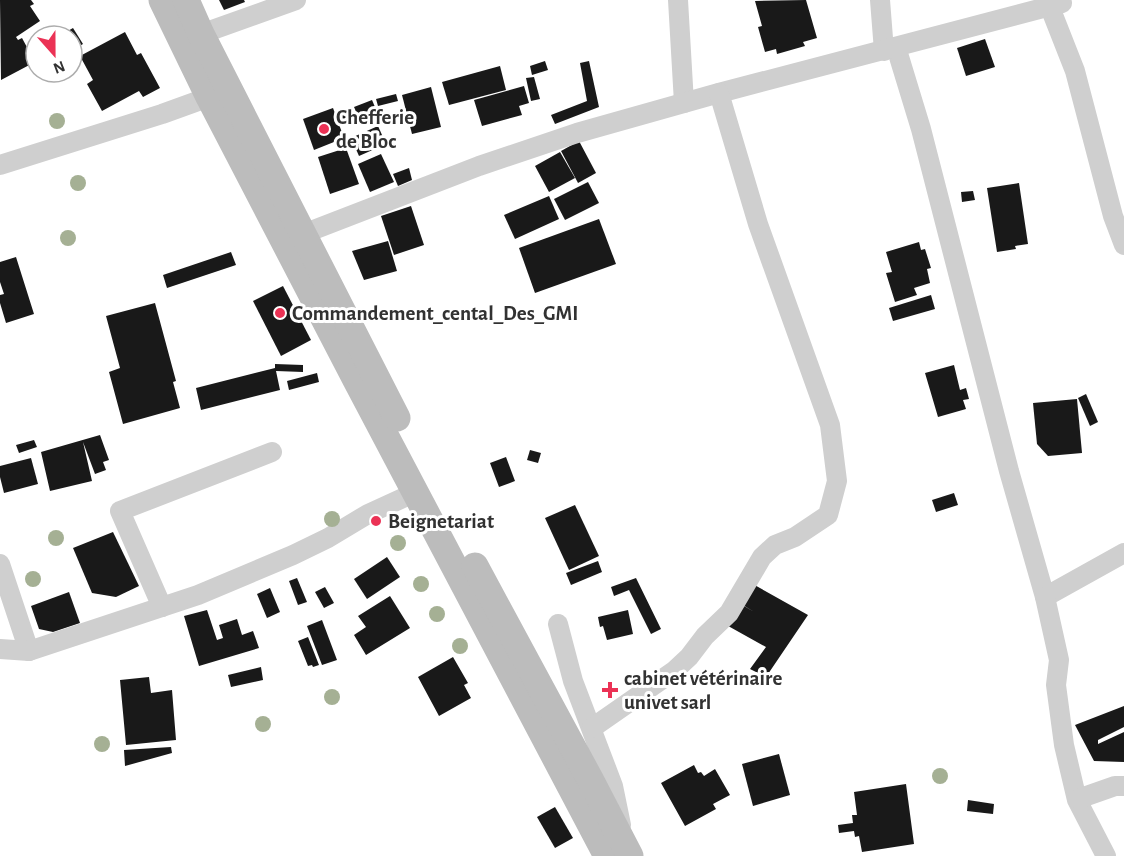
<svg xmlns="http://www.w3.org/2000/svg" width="1124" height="856" viewBox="0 0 1124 856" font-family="'Alegreya Sans',sans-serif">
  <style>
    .building { fill: #191919 }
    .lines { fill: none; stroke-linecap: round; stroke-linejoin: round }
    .street { stroke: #cfcfcf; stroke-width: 20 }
    .secondary { stroke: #bcbcbc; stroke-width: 27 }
    .tree { fill: #a5b094 }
    .poi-dot { fill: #eb3255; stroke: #fff; stroke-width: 2 }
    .labels { text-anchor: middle; stroke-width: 6; stroke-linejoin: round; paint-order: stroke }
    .poi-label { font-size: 21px; font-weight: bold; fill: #323232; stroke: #fff; text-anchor: start }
  </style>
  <rect width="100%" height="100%" fill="#fff"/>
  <g class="building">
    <polygon points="0,0 31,0 34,4 30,6 40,21 16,37 18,40 22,38 35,62 1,80"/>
    <polygon points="219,0 244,0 245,2 224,10"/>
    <polygon points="806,0 817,38 803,42 805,46 777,54 776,49 765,52 758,27 762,26 755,1"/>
    <polygon points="73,28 83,44 72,50 72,36 59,36"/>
    <polygon points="125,32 137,55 141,53 160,88 143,97 139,91 102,111 87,84 93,80 80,56"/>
    <polygon points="985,39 995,67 966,76 957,48"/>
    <polygon points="545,61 548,70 532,75 530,66"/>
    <polygon points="589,61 599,107 555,124 551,115 587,101 580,63"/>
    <polygon points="500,66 506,90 449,105 442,82"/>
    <polygon points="534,77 540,99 531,101 526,78"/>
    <polygon points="524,86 529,103 519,106 522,115 482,126 474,100"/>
    <polygon points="431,87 441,127 412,134 402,95"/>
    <polygon points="396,94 398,101 378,106 376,99"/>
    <polygon points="372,100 378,114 360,121 354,107"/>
    <polygon points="333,108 344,138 314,150 303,119"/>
    <polygon points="351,109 356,122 345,126 340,113"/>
    <polygon points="378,126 386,144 359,156 351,138"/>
    <polygon points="579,141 596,173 578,183 561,151"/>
    <polygon points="346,148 359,184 330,194 318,157"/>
    <polygon points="560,152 575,178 549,192 535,166"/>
    <polygon points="381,154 394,182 370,192 358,164"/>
    <polygon points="409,168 412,180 398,186 393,174"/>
    <polygon points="588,182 599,203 565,220 554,199"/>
    <polygon points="1019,183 1028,244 1015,246 1016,249 997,252 987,188"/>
    <polygon points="973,191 975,200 962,202 961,192"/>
    <polygon points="549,196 559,219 515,239 504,215"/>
    <polygon points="411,206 424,245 394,255 381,216"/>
    <polygon points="599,219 616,264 535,293 519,248"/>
    <polygon points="388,241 397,271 364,280 352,251"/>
    <polygon points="919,242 921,250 925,249 931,268 927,269 930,283 914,288 917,295 895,302 886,273 892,272 886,252"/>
    <polygon points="231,252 236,265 167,288 163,275"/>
    <polygon points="16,257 34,314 6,323 0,303 0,295 4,294 0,282 0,262"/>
    <polygon points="283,286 311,340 281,356 253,301"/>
    <polygon points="931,295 935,309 893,321 889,308"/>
    <polygon points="155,303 176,381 173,382 180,408 123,424 109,372 120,368 106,316"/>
    <polygon points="275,364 303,365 303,372 276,371 280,390 201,410 196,388 275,368"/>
    <polygon points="954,365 960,390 966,388 969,399 963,400 966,409 938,417 925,373"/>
    <polygon points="317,373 319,382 289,390 287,381"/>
    <polygon points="1086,394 1098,422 1090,426 1078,398"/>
    <polygon points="1077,399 1082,453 1048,456 1037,444 1033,403"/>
    <polygon points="100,435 109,460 103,462 106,470 95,474 83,442 92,481 50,491 41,452"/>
    <polygon points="34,440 37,447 19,453 16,445"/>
    <polygon points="530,450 541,453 538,463 527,460"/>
    <polygon points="506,457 515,481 499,487 490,463"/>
    <polygon points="31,458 38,484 4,493 0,477 0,466"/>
    <polygon points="954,493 958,505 936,512 932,500"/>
    <polygon points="575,505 599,556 569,570 545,518"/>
    <polygon points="113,532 139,586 116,597 92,593 73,548"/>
    <polygon points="387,557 400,577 367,599 354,579"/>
    <polygon points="598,561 602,572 571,585 566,573"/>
    <polygon points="297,578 307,602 298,605 289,581"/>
    <polygon points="636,578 661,629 651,634 629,590 614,596 611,587"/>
    <polygon points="751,583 808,615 766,677 750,669 766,647 721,622 736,601 754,612 740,603"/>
    <polygon points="325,587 334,603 324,608 315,592"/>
    <polygon points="270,588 280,612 267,618 257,594"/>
    <polygon points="69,592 80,623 53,632 39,629 31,606"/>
    <polygon points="390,596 410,628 366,655 354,635 366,627 358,616"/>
    <polygon points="207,610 217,640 223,638 219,625 237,619 242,635 253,631 259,648 199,666 184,616"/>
    <polygon points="628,610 633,634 607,640 603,626 600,627 598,617"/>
    <polygon points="322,620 337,660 322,665 307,626"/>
    <polygon points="308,637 319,665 313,667 312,665 308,666 298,641"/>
    <polygon points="453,657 468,683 464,685 471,698 439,716 418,677"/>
    <polygon points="261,667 263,680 231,687 228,675"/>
    <polygon points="149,677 151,693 172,690 176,740 126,745 120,680"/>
    <polygon points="1124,706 1124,727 1098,740 1098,744 1124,732 1124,762 1094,761 1075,725"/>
    <polygon points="171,747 172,753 125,766 124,750"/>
    <polygon points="779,754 790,795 753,806 742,764"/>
    <polygon points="694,765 698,773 701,772 704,776 715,769 730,795 713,804 716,809 685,826 661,783"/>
    <polygon points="906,784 914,844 862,852 859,836 855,837 854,831 839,833 838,825 853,823 852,815 857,815 854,792"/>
    <polygon points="968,800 994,804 993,814 967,811"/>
    <polygon points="555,807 573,838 555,848 537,817"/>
  </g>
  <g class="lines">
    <g class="street">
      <polyline points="678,0 684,103"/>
      <polyline points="880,0 884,51"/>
      <polyline points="1053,15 1075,71 1113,216 1124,245"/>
      <polyline points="201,34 296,0"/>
      <polyline points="896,47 921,129 1009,471 1045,597 1124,553"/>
      <polyline points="0,165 162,114 209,97"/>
      <polyline points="303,234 479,166 577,133 719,93 1062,3"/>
      <polyline points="0,564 29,651"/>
      <polyline points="1045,597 1059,660 1056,685 1064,745 1077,800 1106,856"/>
      <polyline points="162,607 120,511 272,452"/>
      <polyline points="558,624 573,681 613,786 621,825"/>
      <polyline points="0,649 29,651 198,595 293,555 328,538 368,514 416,492"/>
      <polyline points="592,728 674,671 689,657 705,636 729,613 762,557 775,545 795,537 828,515 837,481 830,425 758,224 719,93"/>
      <polyline points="1078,799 1115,786 1124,786"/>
    </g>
    <g class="secondary">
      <polyline points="162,0 209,97 356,380 607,856"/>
      <polyline points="186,0 201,34 397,418"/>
      <polyline points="475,566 590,779 630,856"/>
    </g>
  </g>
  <g class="tree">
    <circle cx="57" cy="121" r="8"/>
    <circle cx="78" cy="183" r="8"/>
    <circle cx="68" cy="238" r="8"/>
    <circle cx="332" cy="519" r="8"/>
    <circle cx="56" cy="538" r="8"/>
    <circle cx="398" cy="543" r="8"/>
    <circle cx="33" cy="579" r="8"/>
    <circle cx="421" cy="584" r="8"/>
    <circle cx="437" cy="614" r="8"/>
    <circle cx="460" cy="646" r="8"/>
    <circle cx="332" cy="697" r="8"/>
    <circle cx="263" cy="724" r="8"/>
    <circle cx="102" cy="744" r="8"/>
    <circle cx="940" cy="776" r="8"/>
  </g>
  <g class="poi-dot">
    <circle cx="324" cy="129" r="6"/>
    <circle cx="280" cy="313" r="6"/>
    <circle cx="376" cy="521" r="6"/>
    <path d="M607 681h6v6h6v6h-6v6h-6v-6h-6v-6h6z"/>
  </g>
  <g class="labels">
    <g class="poi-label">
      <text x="336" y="124">Chefferie<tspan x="336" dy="24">de Bloc</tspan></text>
      <text x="292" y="320">Commandement_cental_Des_GMI</text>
      <text x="388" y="528">Beignetariat</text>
      <text x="624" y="685">cabinet vétérinaire<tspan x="624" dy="24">univet sarl</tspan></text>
    </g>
  </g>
  <g transform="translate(54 54) rotate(159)"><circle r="28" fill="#ffffff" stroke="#adadad" stroke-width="1.5"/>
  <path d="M0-4.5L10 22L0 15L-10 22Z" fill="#eb3255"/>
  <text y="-9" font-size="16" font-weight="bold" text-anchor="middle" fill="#323232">N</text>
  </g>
</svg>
